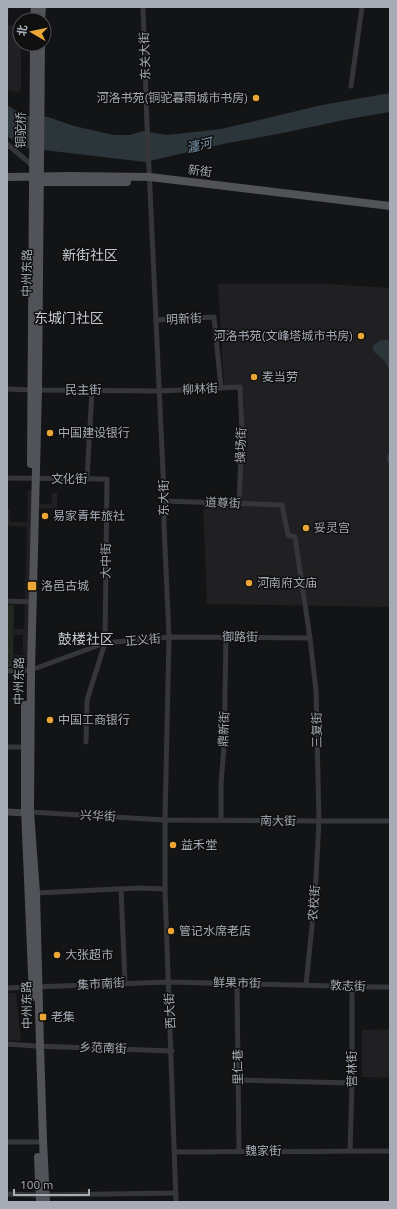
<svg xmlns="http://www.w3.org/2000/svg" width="397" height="1209" viewBox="0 0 397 1209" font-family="Ubuntu,'Noto Sans SC',sans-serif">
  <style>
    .built { fill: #202022 }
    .green { fill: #202820 }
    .water { fill: #2c353a }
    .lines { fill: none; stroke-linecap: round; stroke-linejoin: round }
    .canal { stroke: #2c353a; stroke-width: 5 }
    .street { stroke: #35363a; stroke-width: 5 }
    .secondary { stroke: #43454a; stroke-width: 7 }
    .primary { stroke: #515359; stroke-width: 8 }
    .poi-dot { fill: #eca635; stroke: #0f0f10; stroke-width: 1.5 }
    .labels { text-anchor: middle; stroke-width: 3; stroke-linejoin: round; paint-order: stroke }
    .street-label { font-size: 12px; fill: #a6abb5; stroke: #0f0f10 }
    .poi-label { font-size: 12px; fill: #a6abb5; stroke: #0f0f10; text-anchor: start }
    .water-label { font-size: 13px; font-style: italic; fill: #7d9aaf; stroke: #0f0f10 }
    .quarter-label { font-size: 14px; fill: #c6cad1; stroke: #0f0f10 }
  </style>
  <rect width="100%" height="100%" fill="#131415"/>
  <g class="built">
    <polygon points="7,7 9,7 8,25 20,25 20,44 21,44 21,90 18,92 7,90"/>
    <polygon points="218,284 329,284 390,288 390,607 207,604 203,502 239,503 244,398 240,387 224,386"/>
    <polygon points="28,490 36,490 36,504 52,504 52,493 57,493 57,509 38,508 28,660 7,659 7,655 25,655 25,652 23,652 23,635 7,635 7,629 24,629 27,527 8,526 8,510 10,510 10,522 27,522"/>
    <polygon points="7,993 16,993 21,1041 7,1040"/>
    <polygon points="390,1029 390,1078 362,1077 362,1030"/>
  </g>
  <polygon class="green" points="7,605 14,605 13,667 7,667"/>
  <g class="water">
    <polygon points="390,93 390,112 349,119 283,133 228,143 145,162 26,148 7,136 7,105 25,116 48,117 74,126 114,135 130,135 143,131 167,135 221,129 322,105"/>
    <polygon points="381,340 390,340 390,372 385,361 374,352 372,346"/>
  </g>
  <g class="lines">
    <polyline class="canal" points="390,455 389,458 390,461"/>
    <g class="street">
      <polyline points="143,7 147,125 164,494 164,525 169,637 165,820 165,889 176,1202"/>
      <polyline points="351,86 362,7"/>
      <polyline points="7,144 33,166"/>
      <polyline points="156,320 214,317 221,388"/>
      <polyline points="7,389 31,390 159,391 240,387 242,432 239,503"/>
      <polyline points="7,478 107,479 105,643 87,700 86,742"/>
      <polyline points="87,479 92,390"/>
      <polyline points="164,501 282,505 288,535 295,537 310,638 316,691 319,821 315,896 306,985"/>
      <polyline points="7,601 33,602"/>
      <polyline points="7,671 31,670 105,643 169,637 310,638"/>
      <polyline points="7,747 25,747"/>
      <polyline points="30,812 165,820 319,821 390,821"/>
      <polyline points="221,820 221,784 224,747 226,637"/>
      <polyline points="121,889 125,983"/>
      <polyline points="36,893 139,888 165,889"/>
      <polyline points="237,983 239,1151"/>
      <polyline points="7,988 168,982 375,987 390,987"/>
      <polyline points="7,1044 35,1046 172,1051"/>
      <polyline points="238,1080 352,1083"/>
      <polyline points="7,1142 38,1142"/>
      <polyline points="350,1151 352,1083 352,986"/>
      <polyline points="175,1152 390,1151"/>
      <polyline points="7,1194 40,1195 176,1193"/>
    </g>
    <polyline class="secondary" points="7,812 25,813"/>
    <g class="primary">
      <polyline points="34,20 35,7"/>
      <polyline points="41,20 42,7"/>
      <polyline points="41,44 38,390 31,670 30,812 36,893 40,1046 43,1141 46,1202"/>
      <polyline points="7,177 70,176 150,177 390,206"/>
      <polyline points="36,182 127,182"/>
      <polyline points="31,464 34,44"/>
      <polyline points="25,705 25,809 33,997"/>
      <polyline points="38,1157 40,1202"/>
    </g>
  </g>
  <g class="poi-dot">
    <circle cx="256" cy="98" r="4"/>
    <circle cx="361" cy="336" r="4"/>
    <circle cx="254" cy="377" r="4"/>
    <circle cx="50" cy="433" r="4"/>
    <circle cx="45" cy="516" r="4"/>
    <circle cx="306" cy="528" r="4"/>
    <circle cx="249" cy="583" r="4"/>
    <rect x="27" y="581" width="10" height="10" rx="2"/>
    <circle cx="50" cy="720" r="4"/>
    <circle cx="173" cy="845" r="4"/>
    <circle cx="171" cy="931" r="4"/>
    <circle cx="57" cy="955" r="4"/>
    <rect x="39" y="1013" width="8" height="8" rx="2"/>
  </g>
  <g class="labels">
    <g class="street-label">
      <text transform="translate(145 56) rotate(-92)" y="4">东关大街</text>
      <text transform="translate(21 130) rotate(-90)" y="4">铜驼桥</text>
      <text transform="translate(200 171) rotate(7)" y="4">新街</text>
      <text transform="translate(27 273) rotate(-89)" y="4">中州东路</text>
      <text transform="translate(184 319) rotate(-3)" y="4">明新街</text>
      <text transform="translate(200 389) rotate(-3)" y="4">柳林街</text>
      <text x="83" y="394">民主街</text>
      <text transform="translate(241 445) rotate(-88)" y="4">操场街</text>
      <text x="69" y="483">文化街</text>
      <text transform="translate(164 498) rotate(-90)" y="4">东大街</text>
      <text transform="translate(223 503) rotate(2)" y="4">道尊街</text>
      <text transform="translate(106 561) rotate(-89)" y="4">大中街</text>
      <text transform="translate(240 637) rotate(1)" y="4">御路街</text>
      <text transform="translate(143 640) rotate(-5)" y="4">正义街</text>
      <text transform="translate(19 681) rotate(-89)" y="4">中州东路</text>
      <text transform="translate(224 729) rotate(-88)" y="4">鼎新街</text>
      <text transform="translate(317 730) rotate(-91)" y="4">三复街</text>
      <text transform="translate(98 816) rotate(3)" y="4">兴华街</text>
      <text transform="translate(278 821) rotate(1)" y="4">南大街</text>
      <text transform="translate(314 903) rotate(-85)" y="4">农校街</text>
      <text transform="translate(237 983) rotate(1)" y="4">鲜果市街</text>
      <text transform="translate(101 984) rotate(-3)" y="4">集市南街</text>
      <text transform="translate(348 986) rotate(2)" y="4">敦志街</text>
      <text transform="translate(27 1005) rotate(-91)" y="4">中州东路</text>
      <text transform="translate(170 1011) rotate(-93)" y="4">西大街</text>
      <text transform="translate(103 1048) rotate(2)" y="4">乡范南街</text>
      <text transform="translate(238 1067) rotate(-91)" y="4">里仁巷</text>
      <text transform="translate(352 1069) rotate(-90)" y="4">营林街</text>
      <text x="263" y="1155">魏家街</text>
    </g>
    <g class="poi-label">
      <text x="248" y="102" text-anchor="end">河洛书苑(铜驼暮雨城市书房)</text>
      <text x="353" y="340" text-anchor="end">河洛书苑(文峰塔城市书房)</text>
      <text x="262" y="381">麦当劳</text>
      <text x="58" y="437">中国建设银行</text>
      <text x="53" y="520">易家青年旅社</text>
      <text x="314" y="532">妥灵宫</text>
      <text x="257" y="587">河南府文庙</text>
      <text x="41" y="590">洛邑古城</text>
      <text x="58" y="724">中国工商银行</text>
      <text x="181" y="849">益禾堂</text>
      <text x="179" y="935">管记水席老店</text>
      <text x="65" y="959">大张超市</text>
      <text x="51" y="1021">老集</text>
    </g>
    <g class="water-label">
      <text transform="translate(199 145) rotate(-13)" y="5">瀍河</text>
    </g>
    <g class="quarter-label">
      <text x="90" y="260">新街社区</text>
      <text x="69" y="323">东城门社区</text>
      <text x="86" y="644">鼓楼社区</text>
    </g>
  </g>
  <rect width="397" height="1209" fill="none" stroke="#a6abb5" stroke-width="16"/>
  <g transform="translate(32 32) rotate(279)"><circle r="19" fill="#0f0f10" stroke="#4b4d52"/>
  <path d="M0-3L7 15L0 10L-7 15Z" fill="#eca635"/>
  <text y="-6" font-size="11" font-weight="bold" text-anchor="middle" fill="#a6abb5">北</text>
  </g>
  <path d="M14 1189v6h75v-6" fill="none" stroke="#a6abb5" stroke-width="2"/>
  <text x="20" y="1189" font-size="12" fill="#a6abb5" stroke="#0f0f10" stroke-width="3" paint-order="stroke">100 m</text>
</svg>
